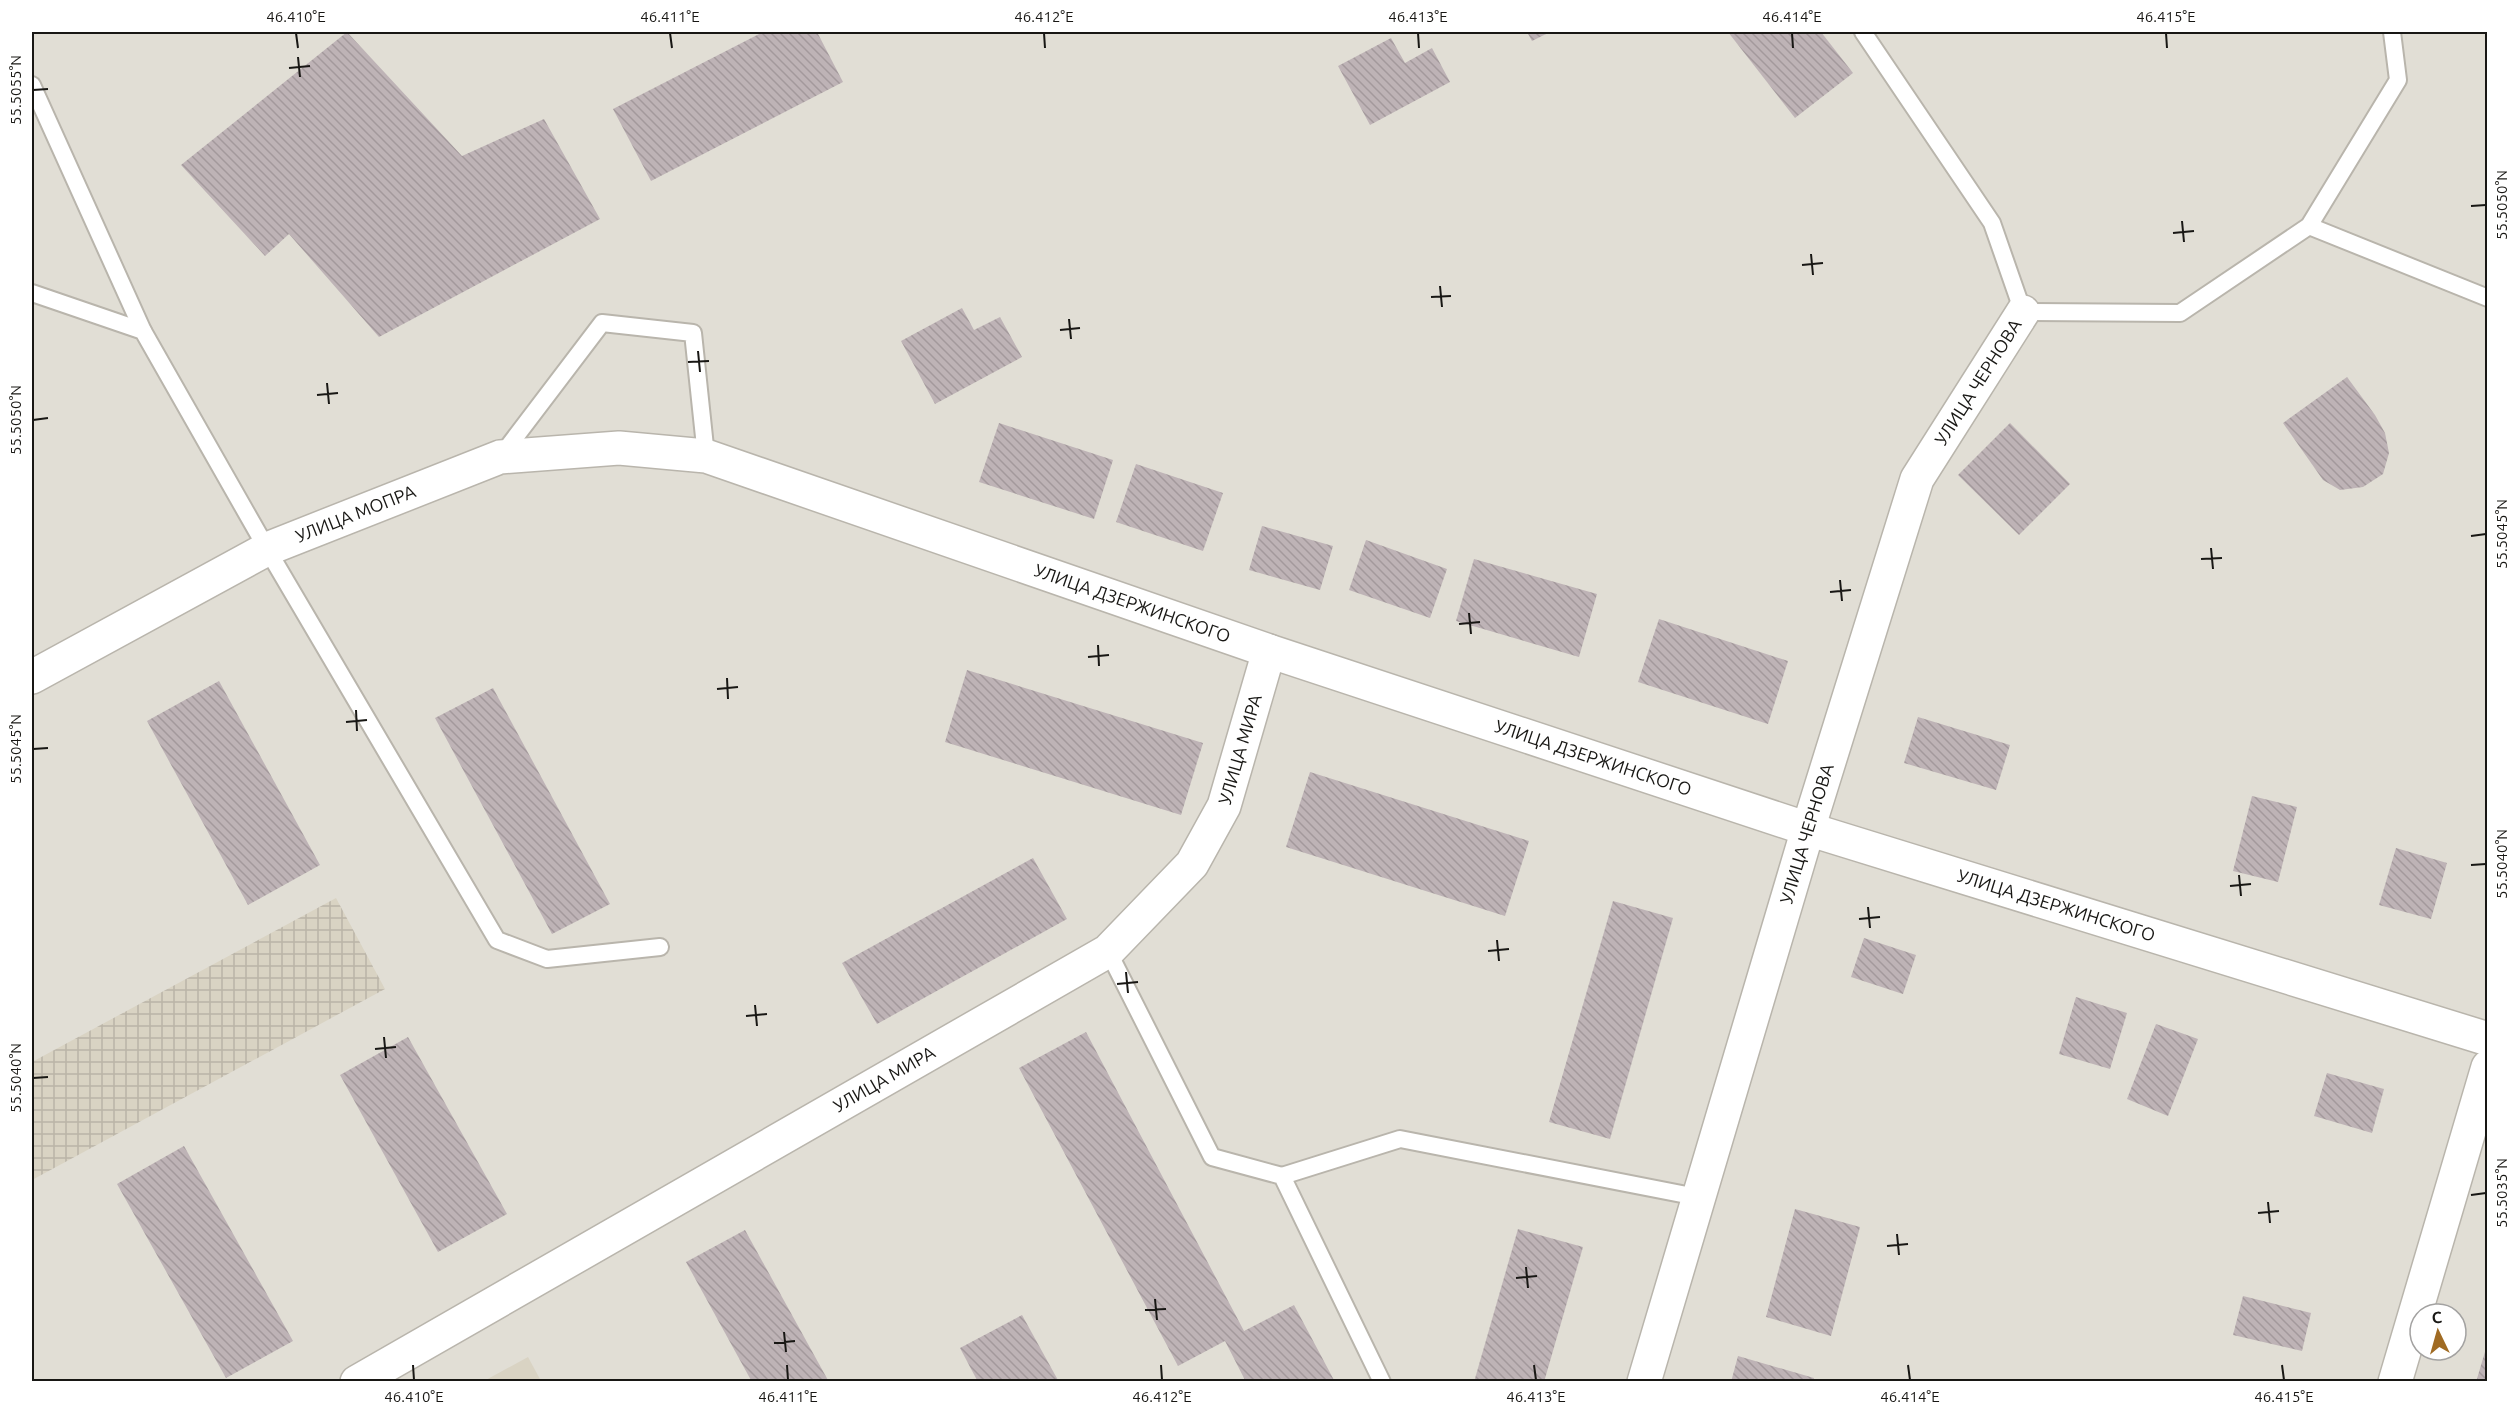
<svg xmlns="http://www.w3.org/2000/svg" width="2519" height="1413" viewBox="0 0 2519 1413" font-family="Ubuntu,sans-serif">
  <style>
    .built { fill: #d9d3c3 }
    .industrial { fill: url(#industrial-grid) }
    .building { fill: url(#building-back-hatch) }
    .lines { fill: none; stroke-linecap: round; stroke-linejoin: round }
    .lane-casing { stroke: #b9b5ac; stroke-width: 20 }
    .street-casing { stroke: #b9b5ac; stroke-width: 36 }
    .secondary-casing { stroke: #b9b5ac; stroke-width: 36 }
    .lane { stroke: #fff; stroke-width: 16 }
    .street { stroke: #fff; stroke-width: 33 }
    .secondary { stroke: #fff; stroke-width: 33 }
    .ticks { fill: none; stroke: #181714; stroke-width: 2 }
    .labels { text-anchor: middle; stroke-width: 4.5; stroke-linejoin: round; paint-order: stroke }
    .street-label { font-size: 18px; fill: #181714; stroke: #fff }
    .neatline { fill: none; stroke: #181714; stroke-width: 2 }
    .ticks-label { font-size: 15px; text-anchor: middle; fill: #181714 }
  </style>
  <defs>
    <pattern id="industrial-grid" width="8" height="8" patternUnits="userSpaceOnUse" patternTransform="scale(1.5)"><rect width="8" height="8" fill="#d9d3c3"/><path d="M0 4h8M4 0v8" fill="none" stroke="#bab4a7"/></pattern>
    <pattern id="building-back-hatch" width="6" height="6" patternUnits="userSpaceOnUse" patternTransform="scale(1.5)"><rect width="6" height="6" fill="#beb3b6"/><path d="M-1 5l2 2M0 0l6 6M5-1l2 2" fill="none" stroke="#a3999c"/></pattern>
  </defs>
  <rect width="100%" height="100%" fill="#e1ded5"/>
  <polygon class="built" points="528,1357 541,1381 484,1381"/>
  <polygon class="industrial" points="336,898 385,989 32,1180 32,1062"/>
  <g class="building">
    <polygon points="347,32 462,156 544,119 600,219 379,337 289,234 265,256 181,165"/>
    <polygon points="763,32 817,32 843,82 651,181 613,109"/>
    <polygon points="1527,32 1550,32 1532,41"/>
    <polygon points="1728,32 1821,32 1853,73 1795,118"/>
    <polygon points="1391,38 1405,63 1432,48 1450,82 1370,125 1338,66"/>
    <polygon points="962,308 974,330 1000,317 1022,357 935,404 901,341"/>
    <polygon points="2347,377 2375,415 2385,433 2389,453 2383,474 2363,487 2340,490 2323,480 2283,423"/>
    <polygon points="999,423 1113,460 1094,519 979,482"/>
    <polygon points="2010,423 2070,484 2019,535 1958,475"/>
    <polygon points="1136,464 1223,493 1203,551 1116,522"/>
    <polygon points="1262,526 1333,546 1320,590 1249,570"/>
    <polygon points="1366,540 1447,569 1430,618 1349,590"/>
    <polygon points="1474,559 1597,594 1579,657 1456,621"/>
    <polygon points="1659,619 1788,661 1768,724 1638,682"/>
    <polygon points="967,670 1203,743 1181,815 945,742"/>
    <polygon points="219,681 320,865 248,905 147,721"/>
    <polygon points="493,688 610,904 552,934 435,718"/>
    <polygon points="1918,717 2010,745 1996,790 1904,763"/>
    <polygon points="1310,772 1529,841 1505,916 1286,847"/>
    <polygon points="2252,796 2297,807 2278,882 2233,871"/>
    <polygon points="2396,848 2447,863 2431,919 2379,905"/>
    <polygon points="1033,858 1067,919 877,1024 842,963"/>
    <polygon points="1613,901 1673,918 1610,1139 1549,1122"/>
    <polygon points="1864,938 1916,955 1903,994 1851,977"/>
    <polygon points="2076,997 2127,1013 2110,1069 2059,1054"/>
    <polygon points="2156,1024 2198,1039 2168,1116 2127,1099"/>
    <polygon points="1086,1032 1244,1331 1294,1305 1335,1382 1246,1382 1225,1341 1178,1366 1019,1068"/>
    <polygon points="408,1037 507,1214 438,1252 340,1075"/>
    <polygon points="2327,1073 2384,1089 2372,1133 2314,1116"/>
    <polygon points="184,1146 293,1341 226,1378 117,1184"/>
    <polygon points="1795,1209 1860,1227 1831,1336 1766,1317"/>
    <polygon points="1518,1229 1583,1247 1544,1382 1474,1382"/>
    <polygon points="745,1230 829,1382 752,1382 686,1262"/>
    <polygon points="2243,1296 2311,1313 2302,1351 2233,1335"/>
    <polygon points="1022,1315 1059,1382 978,1382 960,1348"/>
    <polygon points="2487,1345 2488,1382 2476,1382"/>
    <polygon points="1738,1356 1814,1378 1813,1382 1731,1382"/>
  </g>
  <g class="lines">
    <defs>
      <g id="lane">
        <polyline points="1863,32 1992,223 2023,312 2180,313 2309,226 2398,80 2392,32"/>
        <polyline points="32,85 143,331"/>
        <polyline points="2309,226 2488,298"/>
        <polyline points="32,293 143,331 267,549 497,940 547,959 660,947"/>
        <polyline points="501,456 602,323 693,333 706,456"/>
        <polyline points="1108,951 1212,1157 1282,1176 1382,1382"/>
        <polyline points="1282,1176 1400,1139 1697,1197"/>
      </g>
      <g id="street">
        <path id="s1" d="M 357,1382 L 1108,951 L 1192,864 L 1224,806 L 1269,651"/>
        <path id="s2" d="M 1644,1382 L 1808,829 L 1917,479 L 2023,312"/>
      </g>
      <g id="secondary">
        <path id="s3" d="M 32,677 L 267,549 L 500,457 L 619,448 L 706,456 L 1269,651 L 1808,829 L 2488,1039"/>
        <polyline points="2395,1382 2488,1067"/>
      </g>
    </defs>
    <use href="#lane" class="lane-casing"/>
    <use href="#street" class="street-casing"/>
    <use href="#secondary" class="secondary-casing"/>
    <use href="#lane" class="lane"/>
    <use href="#street" class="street"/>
    <use href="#secondary" class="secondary"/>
  </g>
  <path class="ticks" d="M 296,33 L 298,48M 670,33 L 672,48M 1044,33 L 1045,48M 1418,33 L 1419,48M 1792,33 L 1793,48M 2166,33 L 2167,48M 298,57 L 300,77M 289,68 L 310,66M 33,90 L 48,89M 2471,206 L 2486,205M 2182,221 L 2184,242M 2173,233 L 2194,231M 1811,254 L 1813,275M 1802,265 L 1823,263M 1440,286 L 1442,307M 1431,297 L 1451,296M 1069,319 L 1071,339M 1060,330 L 1080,328M 698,351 L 700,372M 688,362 L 709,361M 327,383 L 329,404M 317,395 L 338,393M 33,420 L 48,418M 2471,536 L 2486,534M 2211,548 L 2213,569M 2201,559 L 2222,558M 1840,580 L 1842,601M 1830,592 L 1851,590M 1469,613 L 1471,634M 1459,624 L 1480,622M 1098,645 L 1099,666M 1088,657 L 1109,655M 727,678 L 728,699M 717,689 L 738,687M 356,710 L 357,731M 346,722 L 367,720M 33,749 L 48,748M 2471,865 L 2486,864M 2239,875 L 2241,896M 2230,886 L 2251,884M 1868,907 L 1870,928M 1859,919 L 1880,917M 1497,940 L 1499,961M 1488,951 L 1509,949M 1126,972 L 1128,993M 1117,984 L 1138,982M 755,1005 L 757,1026M 746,1016 L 767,1014M 384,1037 L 386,1058M 375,1049 L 396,1047M 33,1078 L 48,1077M 2471,1195 L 2486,1193M 2268,1202 L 2270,1223M 2258,1213 L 2279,1211M 1897,1234 L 1899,1255M 1887,1246 L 1908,1244M 1526,1267 L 1528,1288M 1516,1278 L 1537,1276M 1155,1299 L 1157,1320M 1145,1310 L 1166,1309M 784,1332 L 786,1352M 774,1343 L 795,1341M 413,1365 L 414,1380M 787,1365 L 788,1380M 1161,1365 L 1162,1380M 1534,1365 L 1536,1380M 1908,1365 L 1910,1380M 2282,1365 L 2284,1380"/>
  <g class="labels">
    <g class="street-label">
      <text dy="6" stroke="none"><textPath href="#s2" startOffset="1058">УЛИЦА ЧЕРНОВА</textPath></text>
      <text dy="6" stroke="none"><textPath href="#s3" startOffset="363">УЛИЦА МОПРА</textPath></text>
      <text dy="6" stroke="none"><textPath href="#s3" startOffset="1176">УЛИЦА ДЗЕРЖИНСКОГО</textPath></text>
      <text dy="6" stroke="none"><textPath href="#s1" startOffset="1112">УЛИЦА МИРА</textPath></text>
      <text dy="6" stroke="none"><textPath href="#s3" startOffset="1662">УЛИЦА ДЗЕРЖИНСКОГО</textPath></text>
      <text dy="6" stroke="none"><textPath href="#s2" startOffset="572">УЛИЦА ЧЕРНОВА</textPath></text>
      <text dy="6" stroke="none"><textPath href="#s3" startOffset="2148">УЛИЦА ДЗЕРЖИНСКОГО</textPath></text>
      <text dy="6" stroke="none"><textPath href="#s1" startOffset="608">УЛИЦА МИРА</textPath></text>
    </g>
  </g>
  <rect width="2519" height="1413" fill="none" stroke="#ffffff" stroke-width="66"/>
  <g transform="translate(2438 1332) rotate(355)"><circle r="28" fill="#ffffff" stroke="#a3a2a1" stroke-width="1.5"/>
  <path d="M0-4.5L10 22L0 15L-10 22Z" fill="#a06b23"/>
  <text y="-9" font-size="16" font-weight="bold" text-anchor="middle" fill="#181714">С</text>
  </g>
  <rect x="33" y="33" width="2453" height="1347" class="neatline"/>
  <g class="ticks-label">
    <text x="296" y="22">46.410°E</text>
    <text x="670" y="22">46.411°E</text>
    <text x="1044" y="22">46.412°E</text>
    <text x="1418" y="22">46.413°E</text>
    <text x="1792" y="22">46.414°E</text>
    <text x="2166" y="22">46.415°E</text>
    <text transform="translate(16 90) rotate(-90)" y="5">55.5055°N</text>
    <text transform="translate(2502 205) rotate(-90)" y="5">55.5050°N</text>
    <text transform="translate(16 420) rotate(-90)" y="5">55.5050°N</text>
    <text transform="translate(2502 534) rotate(-90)" y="5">55.5045°N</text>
    <text transform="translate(16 749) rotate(-90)" y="5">55.5045°N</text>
    <text transform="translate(2502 864) rotate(-90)" y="5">55.5040°N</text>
    <text transform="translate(16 1078) rotate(-90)" y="5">55.5040°N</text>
    <text transform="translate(2502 1193) rotate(-90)" y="5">55.5035°N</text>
    <text x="414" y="1402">46.410°E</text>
    <text x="788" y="1402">46.411°E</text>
    <text x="1162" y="1402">46.412°E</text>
    <text x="1536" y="1402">46.413°E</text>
    <text x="1910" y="1402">46.414°E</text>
    <text x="2284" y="1402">46.415°E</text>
  </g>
</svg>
